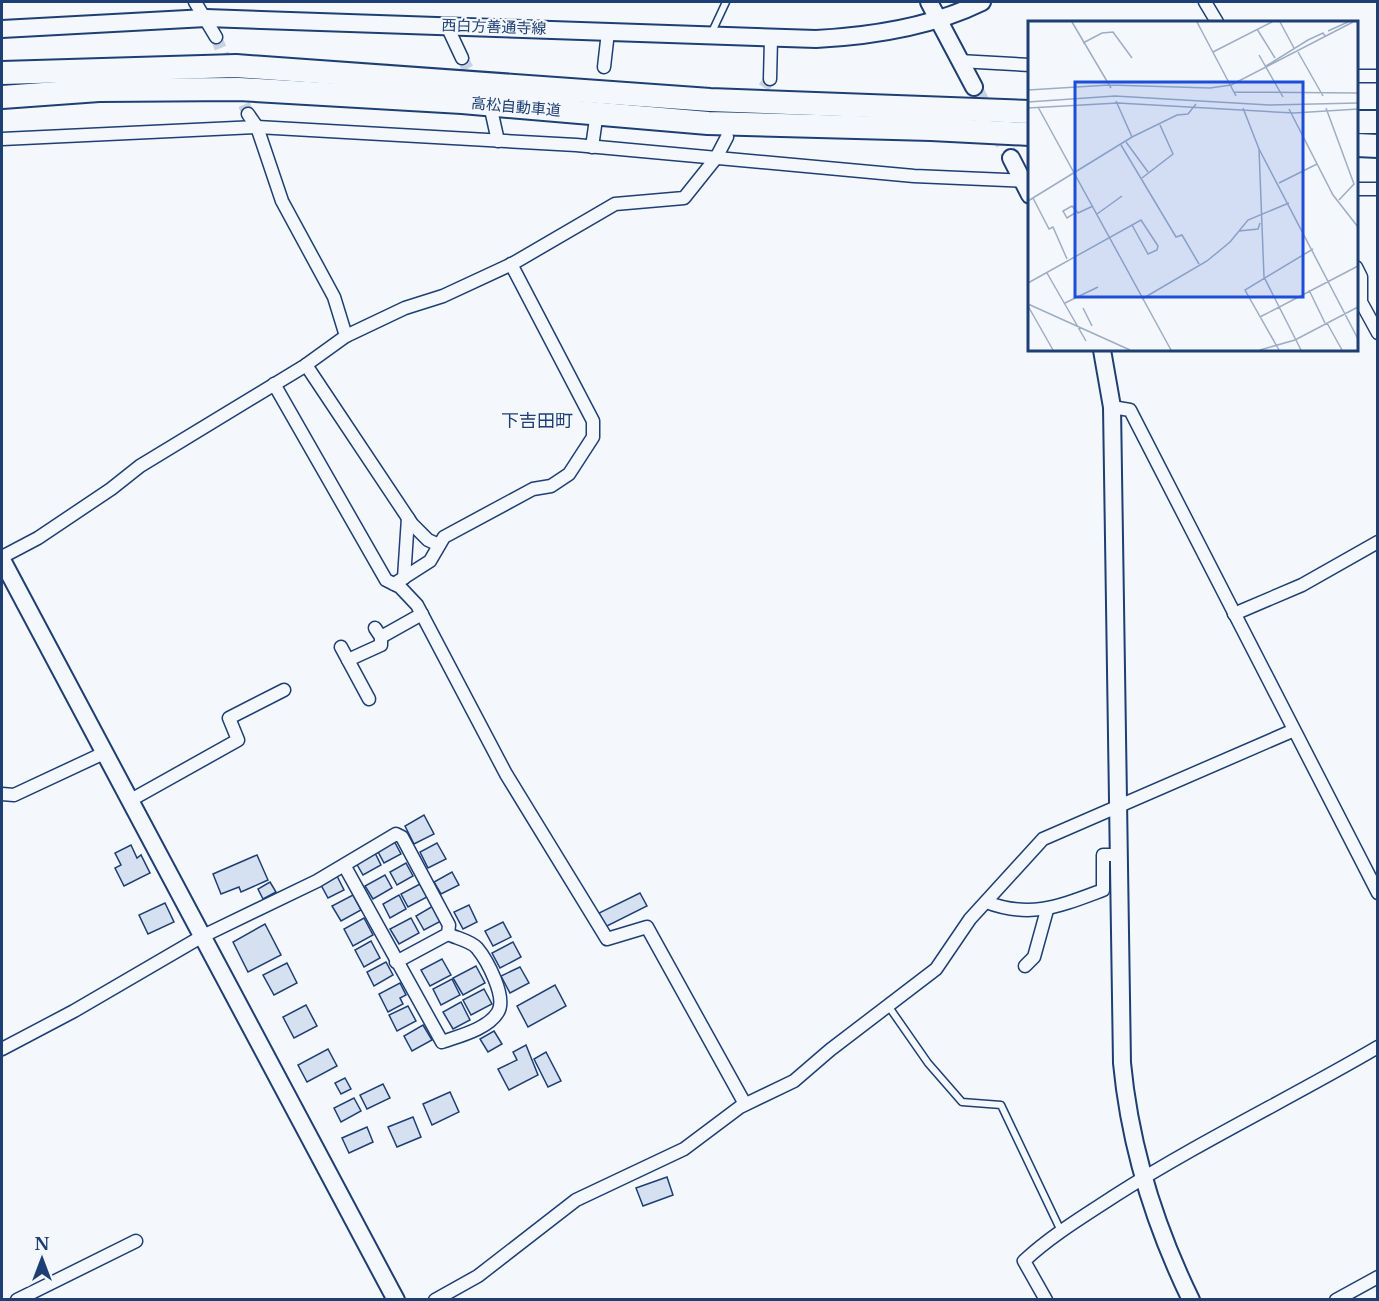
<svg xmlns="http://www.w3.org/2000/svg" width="1379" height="1301" viewBox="0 0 1379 1301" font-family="'Libre Baskerville','Noto Sans JP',serif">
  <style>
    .building { fill: #d5e0f0; stroke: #1d3f73; stroke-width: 1.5 }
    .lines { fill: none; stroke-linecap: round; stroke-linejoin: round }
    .street-tunnel { stroke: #c9d2e0; stroke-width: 12; stroke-dasharray: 12 6; stroke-linecap: butt }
    .secondary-tunnel { stroke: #c9d2e0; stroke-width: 16; stroke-dasharray: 16 8; stroke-linecap: butt }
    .lane-casing { stroke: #1d3f73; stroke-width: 9 }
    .street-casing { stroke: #1d3f73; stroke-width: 15 }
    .secondary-casing { stroke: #1d3f73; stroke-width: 20 }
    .highway-casing { stroke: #1d3f73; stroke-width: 26 }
    .lane { stroke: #f4f7fb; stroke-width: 6 }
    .street { stroke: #f4f7fb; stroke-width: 12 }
    .secondary { stroke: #f4f7fb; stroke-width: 16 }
    .highway { stroke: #f4f7fb; stroke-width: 22 }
    .labels { text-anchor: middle; stroke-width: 4.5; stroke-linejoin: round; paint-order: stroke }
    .street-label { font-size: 15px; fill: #1d3f73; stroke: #f4f7fb }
    .quarter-label { font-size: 18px; fill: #1d3f73; stroke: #f4f7fb }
    .inset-road { fill: none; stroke: #9eadc5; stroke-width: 1.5 }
    .view { fill: #1d4ed8; fill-opacity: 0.15; stroke: #1d4ed8; stroke-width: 3 }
    .inset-edge { fill: none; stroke: #1d3f73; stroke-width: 3 }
  </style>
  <rect width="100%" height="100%" fill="#f4f7fb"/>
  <g class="building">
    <polygon points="424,815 434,834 414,844 405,826"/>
    <polygon points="393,839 401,854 384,863 376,848"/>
    <polygon points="437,843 446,859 428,868 420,852"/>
    <polygon points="131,845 137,858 141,855 150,873 124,886 115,868 121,865 115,853"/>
    <polygon points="374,851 381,865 363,875 355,861"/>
    <polygon points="257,855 268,880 241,892 239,887 221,894 213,874"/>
    <polygon points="406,863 413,876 397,885 390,872"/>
    <polygon points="452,872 459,885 441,894 434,882"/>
    <polygon points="385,875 392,888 373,899 365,886"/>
    <polygon points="337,876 344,890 328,898 321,885"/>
    <polygon points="270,882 276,892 263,899 258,889"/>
    <polygon points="420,884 427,897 408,907 401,894"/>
    <polygon points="640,893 647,906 605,927 599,913"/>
    <polygon points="353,895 361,910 341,921 332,906"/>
    <polygon points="399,895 406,909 390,918 383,904"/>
    <polygon points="165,903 174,922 148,934 139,915"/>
    <polygon points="469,905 477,922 463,929 454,912"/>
    <polygon points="433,906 441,921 424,930 416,916"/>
    <polygon points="364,918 373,935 353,946 344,929"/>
    <polygon points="411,918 419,933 399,944 390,929"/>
    <polygon points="503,922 511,937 493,946 485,931"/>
    <polygon points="265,924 281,955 248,972 233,942"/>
    <polygon points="371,941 380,958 364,967 355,950"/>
    <polygon points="513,942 521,957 500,968 492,953"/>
    <polygon points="442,959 451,975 430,986 421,970"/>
    <polygon points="386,962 393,975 374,986 367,972"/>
    <polygon points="287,963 297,983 274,995 263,975"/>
    <polygon points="476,966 485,983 463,995 453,978"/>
    <polygon points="520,967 529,983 510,993 501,976"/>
    <polygon points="452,979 460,995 441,1005 433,989"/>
    <polygon points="400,983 406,995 400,998 403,1004 388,1012 379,994"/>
    <polygon points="555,985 566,1006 528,1027 517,1006"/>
    <polygon points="484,989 492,1004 471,1015 463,1000"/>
    <polygon points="461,1002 470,1020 453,1029 443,1012"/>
    <polygon points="306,1005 317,1026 294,1038 283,1017"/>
    <polygon points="408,1006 416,1021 397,1031 389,1015"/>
    <polygon points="423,1025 432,1040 412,1051 404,1036"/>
    <polygon points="494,1031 502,1044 488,1052 480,1039"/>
    <polygon points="526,1045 538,1075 509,1090 498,1069 517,1060 513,1052"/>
    <polygon points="328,1049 337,1066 307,1082 298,1065"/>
    <polygon points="546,1052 561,1081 548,1087 534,1059"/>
    <polygon points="345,1078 351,1089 341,1094 335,1083"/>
    <polygon points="383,1084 390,1098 367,1109 360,1095"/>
    <polygon points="450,1092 459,1112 432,1125 423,1104"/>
    <polygon points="354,1098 361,1111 341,1122 334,1108"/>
    <polygon points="413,1117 421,1137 397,1147 388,1127"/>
    <polygon points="367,1127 373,1142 349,1153 342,1138"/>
    <polygon points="667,1177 673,1195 643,1206 636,1188"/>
  </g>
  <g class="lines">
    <g class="street-tunnel">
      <polyline points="216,37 229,69"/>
      <polyline points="462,58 477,86"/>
      <polyline points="237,88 248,114"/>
      <polyline points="753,102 770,79"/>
    </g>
    <polyline class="secondary-tunnel" points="974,87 1011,158"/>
    <defs>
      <g id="lane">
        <polyline points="711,34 726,2"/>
        <polyline points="889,1007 928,1063 962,1102 1001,1105 1061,1231"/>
      </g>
      <g id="street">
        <polyline points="195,2 216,37"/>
        <polyline points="1205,2 1217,22"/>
        <polyline points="447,26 462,58"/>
        <polyline points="959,61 1030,65"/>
        <polyline points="604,67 608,32"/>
        <polyline points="1356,76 1378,76"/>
        <polyline points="770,79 771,39"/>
        <polyline points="248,114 257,127 282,201 334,297 346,336"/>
        <polyline points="492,114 498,141"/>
        <polyline points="2,139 257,127 576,145 914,176 1028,181"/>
        <polyline points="592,147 596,119"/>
        <polyline points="1356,189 1378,189"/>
        <polyline points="1356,267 1361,277 1361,302 1378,333"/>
        <polyline points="306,365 412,524 428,540 439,545"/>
        <polyline points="274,384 386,580 400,587 417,605 506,774 607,939 647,927 745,1104"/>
        <polyline points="1112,407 1130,410 1378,893"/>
        <polyline points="2,557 38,538 111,489 140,466 303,367 346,336 405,308 443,296 512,264 615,204 684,198 716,158 727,137"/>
        <polyline points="404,578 408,518"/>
        <polyline points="394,584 430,561 444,537 533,489 551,486 569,474 593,437 593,421 511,264"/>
        <polyline points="1234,614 1302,585 1378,542"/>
        <polyline points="381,637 422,614"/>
        <polyline points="341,647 369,699"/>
        <polyline points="348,660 381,645 381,637 375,628"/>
        <polyline points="2,794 14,795 104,753"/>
        <polyline points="129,801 238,740 229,718 284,690"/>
        <path d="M 986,902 C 1031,919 1060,906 1103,890 L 1103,855 L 1118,855"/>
        <polyline points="396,962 448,934"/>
        <polyline points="1025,966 1034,957 1047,910"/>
        <path d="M 2,1049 L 74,1011 L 201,937 L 317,881 L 396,834 L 402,837 L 449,925 L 448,934 C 456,938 471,941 477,948 C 487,960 507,997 498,1012 C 488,1029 459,1036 442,1042 L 344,865"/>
        <polyline points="17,1300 136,1241"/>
        <polyline points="435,1300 478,1276 576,1200 684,1149 740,1107 794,1081 830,1050 936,969 970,919 1043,839 1292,731"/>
        <path d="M 1046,1300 L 1024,1261 C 1052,1235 1084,1216 1116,1195 C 1201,1141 1291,1098 1378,1047"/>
        <polyline points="1336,1300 1378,1277"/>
      </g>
      <g id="secondary">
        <polyline points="929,2 974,87"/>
        <path d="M 2,29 L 206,18 L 816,39 C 873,36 931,27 982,2"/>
        <polyline points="1011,158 1030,195"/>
        <path d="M 1102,350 L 1112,407 L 1122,1063 C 1130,1147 1154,1224 1191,1300"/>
        <polyline points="2,560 396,1300"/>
      </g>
      <g id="highway">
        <polyline points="2,73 236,66 710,100 1030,112"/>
        <polyline points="2,97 99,90 239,89 462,102 708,123 931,129 1030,134"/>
        <polyline points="1356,122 1378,122"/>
        <polyline points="1356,145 1378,146"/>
      </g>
    </defs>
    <use href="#lane" class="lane-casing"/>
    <use href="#street" class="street-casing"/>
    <use href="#secondary" class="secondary-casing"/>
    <use href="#highway" class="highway-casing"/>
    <use href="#lane" class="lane"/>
    <use href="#street" class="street"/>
    <use href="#secondary" class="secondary"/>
    <use href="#highway" class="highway"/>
  </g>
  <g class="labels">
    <g class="street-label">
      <text transform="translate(494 27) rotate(2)" y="5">西白方善通寺線</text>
      <text transform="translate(516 107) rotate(5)" y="5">高松自動車道</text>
    </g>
    <g class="quarter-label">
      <text x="537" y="427">下吉田町</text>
    </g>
  </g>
  <g transform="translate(1028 21)">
    <rect width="330" height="330" fill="#f4f7fb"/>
    <path class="inset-road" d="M 44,1 L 83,67M 169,1 L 208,75M 252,1 L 266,27M 229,8 L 247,37M 300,10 L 320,1M 55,22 L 74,12 L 85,11 L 104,37M 185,31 L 244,1M 270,31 L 295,75M 231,34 L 255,76M 238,45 L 280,19 L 295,12 L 297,15M 0,69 L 81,64 L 182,67 L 203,64 L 325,1M 206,71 L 330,72M 88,80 L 104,116M 0,81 L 87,75 L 241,84 L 330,82M 10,86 L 143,329M 0,87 L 90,82 L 266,92 L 330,88M 215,87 L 231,128 L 236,256 L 273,329M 298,87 L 326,163 L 311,179M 261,88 L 305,174 L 330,206M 98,121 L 120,151M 93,124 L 148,216 L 154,214 L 171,243M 231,128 L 330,318M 114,157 L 145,133 L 132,104M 251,162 L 289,143M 5,177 L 21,208 L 25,206 L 39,238M 0,180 L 104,116 L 149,94 L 160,93 L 168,83M 47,192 L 39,197 L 35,190 L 44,185 L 50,192 L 65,185M 69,193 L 94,175M 211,210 L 230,208 L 232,202M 19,252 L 58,320M 0,262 L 113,199 L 130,225 L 129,229 L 120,233 L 104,204M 281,269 L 297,302M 114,278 L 179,240 L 202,221 L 220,199 L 261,182M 37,282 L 70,266M 0,283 L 102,329M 0,285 L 25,329M 55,287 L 64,305M 232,296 L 330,245M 299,302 L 314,329M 232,329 L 267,319 L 330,286M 251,329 L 217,269 L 285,228"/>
    <path class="view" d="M 47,61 L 275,61 L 275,276 L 47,276 Z"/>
    <rect width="330" height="330" class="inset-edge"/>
  </g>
  <rect width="1379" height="1301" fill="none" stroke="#1d3f73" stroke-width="6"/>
  <g transform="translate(42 1259)" stroke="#f4f7fb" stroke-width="4.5" paint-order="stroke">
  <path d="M0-4.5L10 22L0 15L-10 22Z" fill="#1d3f73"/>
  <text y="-9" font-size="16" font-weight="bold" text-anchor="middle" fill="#1d3f73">N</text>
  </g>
</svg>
